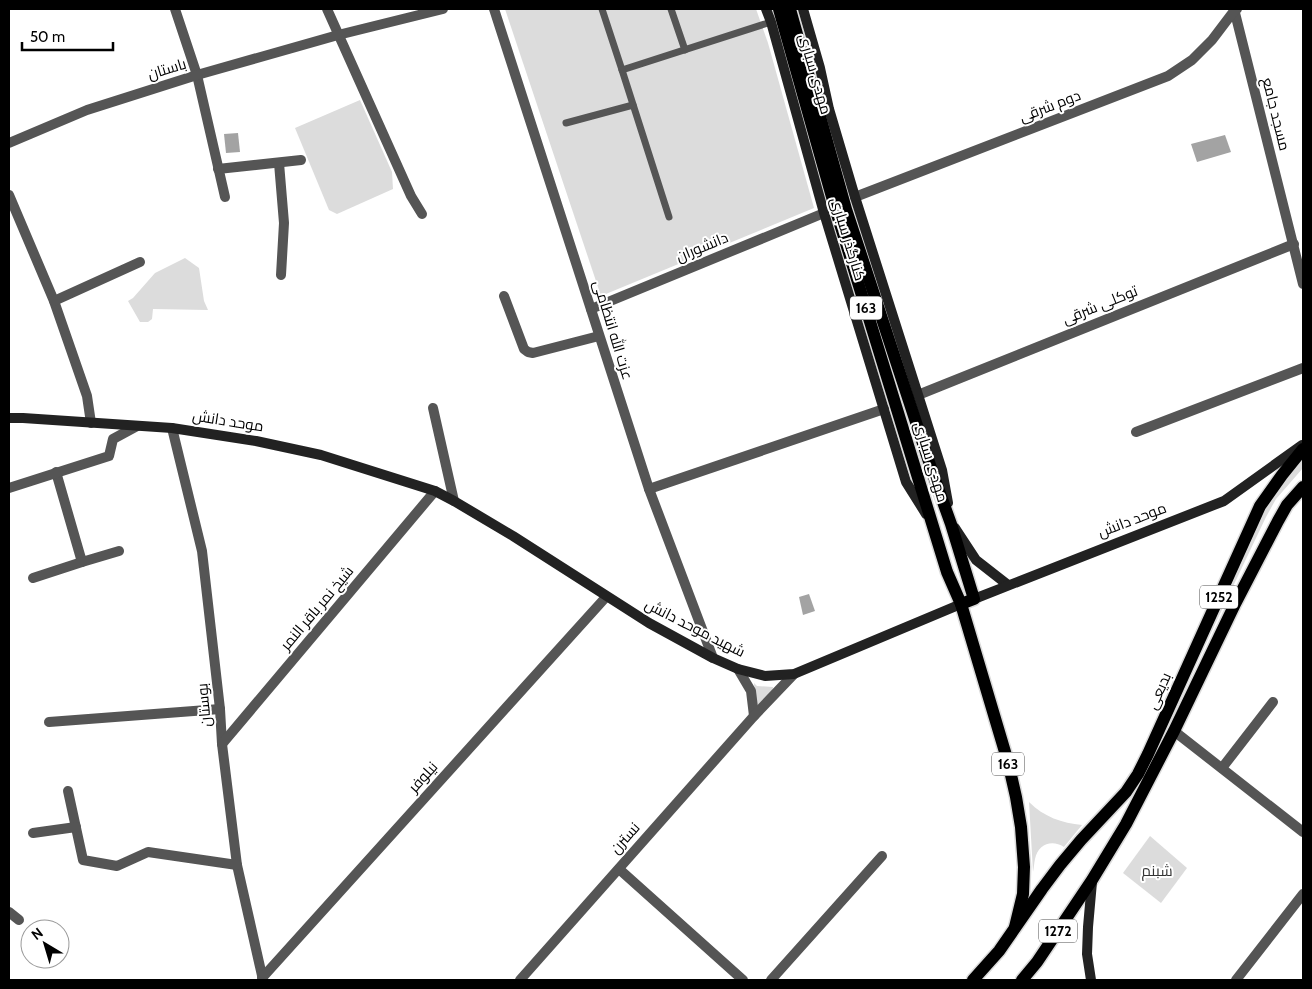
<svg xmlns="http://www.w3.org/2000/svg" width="1312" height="989" viewBox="0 0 1312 989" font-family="Cabin,Cairo,sans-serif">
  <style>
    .green { fill: #dcdcdc }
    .water { fill: #a3a3a3 }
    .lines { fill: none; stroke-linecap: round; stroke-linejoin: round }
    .primary-casing { stroke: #dbdbdb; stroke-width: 15 }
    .service { stroke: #555; stroke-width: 7 }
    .minor { stroke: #555; stroke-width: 10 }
    .secondary { stroke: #222; stroke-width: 10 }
    .primary { stroke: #000; stroke-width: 12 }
    .labels { text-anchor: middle; stroke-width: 4; stroke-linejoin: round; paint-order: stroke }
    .shield { fill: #fff; stroke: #4c4c4c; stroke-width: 1 }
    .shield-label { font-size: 14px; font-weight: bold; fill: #000 }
    .street-label { font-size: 15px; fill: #000; stroke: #fff }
    .park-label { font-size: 15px; fill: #333; stroke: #fff }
  </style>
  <rect width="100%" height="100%" fill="#fff"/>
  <g class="green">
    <polygon points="505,9 756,9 768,43 814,208 601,296"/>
    <polygon points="360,100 392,172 393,189 337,214 329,210 295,128"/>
    <polygon points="185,258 199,268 204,301 208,310 153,309 152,319 148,322 140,322 128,301 133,298 155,273"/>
    <polygon points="1303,456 1303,468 1276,499 1266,517 1198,660 1221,597 1258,516"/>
    <polygon points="754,683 757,686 773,687 772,693 756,707"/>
    <path d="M 1029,802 C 1044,817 1062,823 1082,825 L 1064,847 C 1052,839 1038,844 1035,859 C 1034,863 1034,868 1033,872 Z"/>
    <polygon points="1150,836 1187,868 1161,903 1123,873"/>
  </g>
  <g class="water">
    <polygon points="238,133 240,152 226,153 224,134"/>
    <polygon points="1225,135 1231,152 1197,162 1191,144"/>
    <polygon points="809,594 815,611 803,615 799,597"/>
  </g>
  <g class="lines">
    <defs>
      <g id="primary">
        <polyline points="779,9 836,211 947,572 961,604 1008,762 1016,797 1021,827 1024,867 1023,894 1015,927"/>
        <polyline points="790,9 846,209 933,474 951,524 974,599 961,604"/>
        <polyline points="973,980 999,951 1042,889 1060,865 1081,840 1126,792 1138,774 1148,754 1260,506 1282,475 1303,449"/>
        <polyline points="1022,980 1037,962 1092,880 1126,824 1174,731 1235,604 1278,521 1287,505 1303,487"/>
      </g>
    </defs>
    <use href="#primary" class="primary-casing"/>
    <g class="service">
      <polyline points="602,9 622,70 771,22"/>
      <polyline points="671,9 685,50"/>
      <polyline points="622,70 669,217"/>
      <polyline points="566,123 633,105"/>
    </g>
    <g class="minor">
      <polyline points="175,9 197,75 225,197"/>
      <polyline points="327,9 411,196 422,214"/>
      <polyline points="494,9 649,489 713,658"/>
      <polyline points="1234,9 1303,284"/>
      <polyline points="9,143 87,110 197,75 338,35 443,9"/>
      <polyline points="279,163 284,223 281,275"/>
      <polyline points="218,169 301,160"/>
      <polyline points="9,195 54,301 87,396 91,423"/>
      <polyline points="855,197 1168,76 1192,60 1212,40 1234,11 1237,9"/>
      <polyline points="504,296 524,349 528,352 533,353 599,336"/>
      <polyline points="54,301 140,262"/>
      <polyline points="591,309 824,213"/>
      <polyline points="918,395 1294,244"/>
      <polyline points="433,408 454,501"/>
      <polyline points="172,428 202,551 220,709 222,744 237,865 263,980"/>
      <polyline points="1136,432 1303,368"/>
      <polyline points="56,472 82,562 119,551"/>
      <polyline points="9,488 109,456 113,439 137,426"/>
      <polyline points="649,489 884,409"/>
      <polyline points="33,578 82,562"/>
      <polyline points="738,669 751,691 754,716"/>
      <polyline points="49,722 220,709"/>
      <polyline points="1174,731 1303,832"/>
      <polyline points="222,744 435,491"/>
      <polyline points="1222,768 1273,702"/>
      <polyline points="68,791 83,860 117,866 148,852 237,865"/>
      <polyline points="33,833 76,827"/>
      <polyline points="619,869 743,980"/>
      <polyline points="9,912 19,920"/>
      <polyline points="262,978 606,597"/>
      <polyline points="520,980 754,716 794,674"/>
      <polyline points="771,980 882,856"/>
      <polyline points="1236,980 1303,894"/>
    </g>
    <g class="secondary">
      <polyline points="766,9 771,22 824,213 906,482 926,514"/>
      <polyline points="803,9 820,68 829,109 855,197 942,470 948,503"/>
      <polyline points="9,418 23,418 172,428 256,441 321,455 435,491 454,501 513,536 649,623 713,658 738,669 765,676 794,674 961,604"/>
      <polyline points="955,528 976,560 1008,585"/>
      <polyline points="974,599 1224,501 1302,445"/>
      <polyline points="1091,980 1087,954 1088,927 1092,882"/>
    </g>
    <use href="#primary" class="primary"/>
  </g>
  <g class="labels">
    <g class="shield">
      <rect x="850" y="296.5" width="32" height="23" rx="4"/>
      <rect x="1200" y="585.5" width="38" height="23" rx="4"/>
      <rect x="992" y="752.5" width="32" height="23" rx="4"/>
      <rect x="1039" y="919.5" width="38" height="23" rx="4"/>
    </g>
    <g class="shield-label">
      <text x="866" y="313">163</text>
      <text x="1219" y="602">1252</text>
      <text x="1008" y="769">163</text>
      <text x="1058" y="936">1272</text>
    </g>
    <g class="street-label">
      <text transform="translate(167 69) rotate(-17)" y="5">باستان</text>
      <text transform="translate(815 74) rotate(74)" y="5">مهدی سباری</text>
      <text transform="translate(1050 106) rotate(-21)" y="5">دوم شرقی</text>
      <text transform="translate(1276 114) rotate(76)" y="5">مسجد جامع</text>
      <text transform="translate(848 239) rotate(73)" y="5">کنارگذر سباری</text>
      <text transform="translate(702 247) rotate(-22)" y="5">دانشوران</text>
      <text transform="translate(1100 305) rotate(-22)" y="5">توکلی شرقی</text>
      <text transform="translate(613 330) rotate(73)" y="5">عزت الله انتظامی</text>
      <text transform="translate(228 421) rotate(9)" y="5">موحد دانش</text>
      <text transform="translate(931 462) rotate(73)" y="5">مهدی سباری</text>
      <text transform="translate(1132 520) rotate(-21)" y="5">موحد دانش</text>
      <text transform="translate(317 608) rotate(-50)" y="5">شیخ نمر باقر النمر</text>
      <text transform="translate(695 628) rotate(27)" y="5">شهید موحد دانش</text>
      <text transform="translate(1159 691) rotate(-66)" y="5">بدیعی</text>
      <text transform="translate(204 705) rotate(-95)" y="5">بوستان</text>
      <text transform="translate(423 777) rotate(-48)" y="5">نیلوفر</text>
      <text transform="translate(625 838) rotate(-48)" y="5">نسترن</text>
    </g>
    <g class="park-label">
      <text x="1157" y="876">شبنم</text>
    </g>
  </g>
  <rect width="1312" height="989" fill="none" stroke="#000000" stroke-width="20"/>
  <g transform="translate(45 944) rotate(322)"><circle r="24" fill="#ffffff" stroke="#999999"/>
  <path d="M0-4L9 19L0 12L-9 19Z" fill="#000000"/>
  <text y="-8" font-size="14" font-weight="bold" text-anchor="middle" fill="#000000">N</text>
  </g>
  <path d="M22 42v8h91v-8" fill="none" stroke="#000000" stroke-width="2.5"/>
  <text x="30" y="42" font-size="15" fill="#000000" stroke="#ffffff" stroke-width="4" paint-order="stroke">50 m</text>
</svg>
